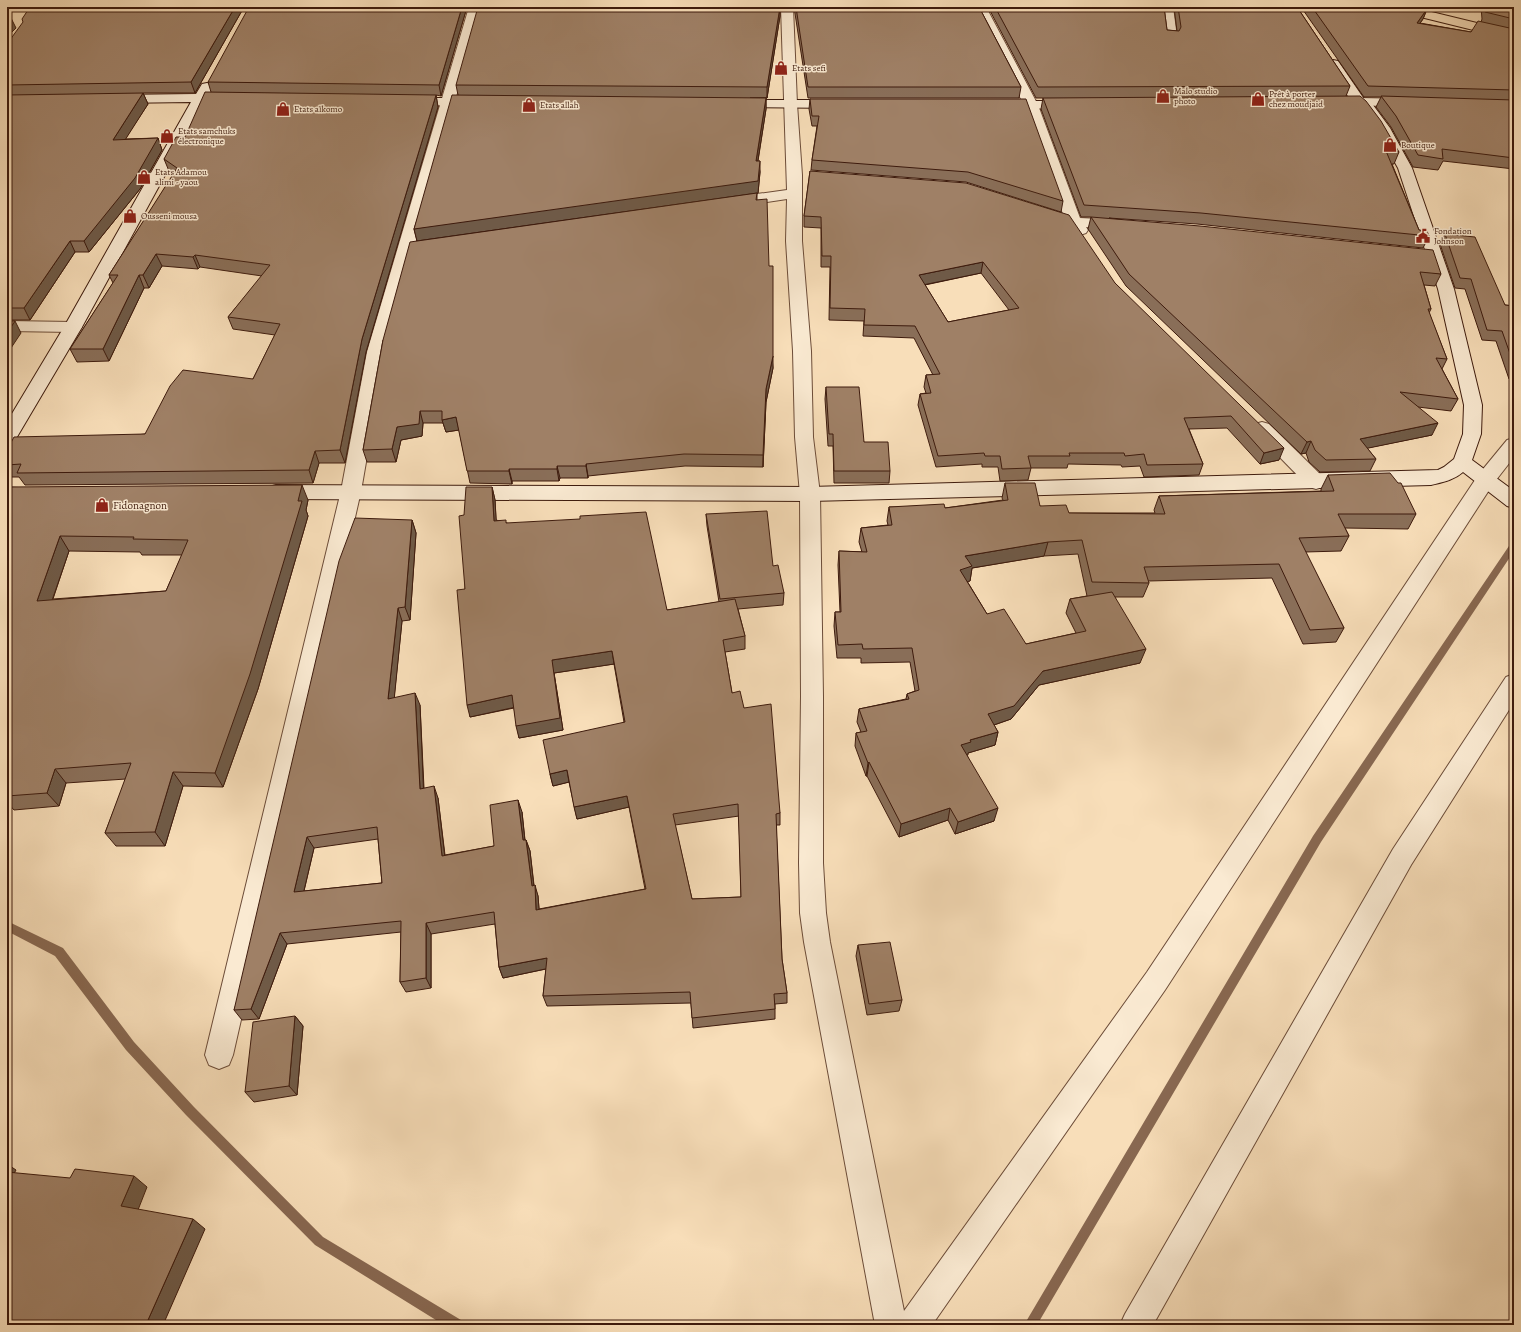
<svg xmlns="http://www.w3.org/2000/svg" width="1521" height="1332" viewBox="0 0 1521 1332" font-family="Alegreya,serif">
  <style>
    .lines { fill: none; stroke-linecap: round; stroke-linejoin: round }
    .stream { fill: #886851; fill-rule: evenodd }
    .street-casing { stroke: #6c4c38; stroke-width: 2 }
    .secondary-casing { stroke: #3e1b0d; stroke-width: 2 }
    .primary-casing { stroke: #3e1b0d; stroke-width: 2 }
    .street { fill: #faead2; fill-rule: evenodd }
    .secondary { fill: #faead2; fill-rule: evenodd }
    .primary { fill: #f8deb9; fill-rule: evenodd }
    .wall { fill: #896e58; stroke: #3e1b0d; fill-rule: evenodd }
    .shaded-wall { fill: #6f5a47; stroke: #3e1b0d }
    .building { fill: #9f8066; stroke: #3e1b0d; fill-rule: evenodd }
    .labels { text-anchor: middle; stroke-width: 3; stroke-linejoin: round; paint-order: stroke }
    .far-poi-label { font-size: 9px; fill: #3e1b0d; stroke: #faead2; text-anchor: start }
    .poi-label { font-size: 11px; fill: #3e1b0d; stroke: #faead2; text-anchor: start }
  </style>
  <rect width="100%" height="100%" fill="#f8deb9"/>
  <filter id="stains"><feTurbulence type="fractalNoise" baseFrequency=".005" numOctaves="4"/><feColorMatrix values="0 0 0 0 .2 0 0 0 0 .09 0 0 0 0 .02 0 0 0 .5 -.17"/></filter>
  <radialGradient id="worn" r=".72"><stop offset=".6" stop-color="#630" stop-opacity="0"/><stop offset="1" stop-color="#630" stop-opacity=".3"/></radialGradient>
  <g class="lines">
    <g class="stream">
      <polygon points="1514,542 1514,551 1321,842 1037,1325 1024,1325 1313,836 1511,543"/>
      <polygon points="7,921 63,948 134,1042 194,1107 323,1237 461,1320 462,1325 444,1325 315,1245 186,1115 126,1050 55,956 7,931"/>
    </g>
    <defs>
      <g id="street">
        <polygon points="469,7 481,7 385,352 361,491 233,1055 229,1065 219,1069 209,1065 205,1055 341,491 367,352"/>
        <polygon points="781,7 793,7 797,104 802,175 802,241 811,351 813,437 820,494 823,696 823,863 826,913 830,942 904,1311 1147,972 1479,474 1507,440 1514,438 1514,457 1493,484 1165,990 932,1325 875,1325 804,942 800,913 799,863 801,696 800,494 795,437 793,351 786,241 787,199 728,208 723,206 720,203 723,200 728,198 787,190"/>
        <polygon points="974,7 986,7 1038,105 1080,218 1119,220 1124,222 1127,225 1124,228 1119,230 1086,227 1088,230 1086,233 1080,235 1074,233 1069,225 1040,216 1037,213 1040,210 1045,208 1063,214 1024,105"/>
        <polygon points="1161,7 1173,7 1177,37 1176,40 1166,40 1165,37"/>
        <polygon points="1359,98 1409,99 1414,100 1416,103 1414,106 1409,107 1354,105 1352,102 1354,99"/>
        <polygon points="7,321 73,322 79,323 82,327 79,331 73,332 7,331"/>
        <polygon points="1262,422 1269,424 1323,477 1326,482 1323,487 1316,489 1309,487 1255,432 1253,428 1255,424"/>
        <polygon points="1514,674 1514,702 1411,865 1153,1325 1120,1325 1125,1314 1393,849 1506,677"/>
      </g>
      <g id="secondary">
        <path d="M 1333,60 L 1338,61 L 1364,99 L 1373,105 L 1390,128 L 1412,168 L 1454,289 L 1482,405 L 1481,434 L 1472,460 L 1514,491 L 1514,508 L 1507,506 L 1463,472 C 1454,480 1443,482 1431,485 L 810,501 L 276,499 L 269,497 L 266,492 L 269,487 L 276,485 L 810,487 L 1438,470 L 1444,467 L 1454,459 L 1463,434 L 1464,405 L 1438,289 L 1398,168 L 1378,132 L 1363,111 L 1354,105 L 1326,64 L 1328,61 Z"/>
        <polygon points="207,83 212,84 214,87 210,94 237,95 239,98 237,101 205,102 82,327 14,442 7,444 7,422 64,327 191,102 116,103 111,102 109,99 111,96 116,95 196,94 202,84"/>
        <polygon points="408,98 480,98 485,99 487,102 485,105 480,106 403,105 401,102 403,99"/>
        <polygon points="736,100 840,100 845,101 847,104 845,107 840,108 731,107 729,104 731,101"/>
        <polygon points="998,101 1072,101 1077,102 1079,105 1077,108 1072,109 993,108 991,105 993,102"/>
      </g>
      <polygon id="primary" points="1390,7 1411,7 1514,32 1514,40 1392,10"/>
    </defs>
    <use href="#street" class="street-casing"/>
    <use href="#secondary" class="secondary-casing"/>
    <use href="#primary" class="primary-casing"/>
    <use href="#street" class="street"/>
    <use href="#secondary" class="secondary"/>
    <use href="#primary" class="primary"/>
  </g>
  <g class="wall">
    <polygon points="244,7 195,93 143,93 148,104 125,139 158,138 162,150 140,189 89,252 75,252 30,320 7,320 7,44"/>
    <polygon points="467,7 441,96 436,95 438,107 366,352 345,463 319,463 313,483 25,485 19,477 7,477 7,450 145,434 253,379 275,335 233,329 228,317 262,276 200,267 198,269 162,266 149,288 144,288 109,361 77,362 70,349 113,283 109,275 174,174 169,171 164,159 185,137 211,92 208,82"/>
    <polygon points="780,7 780,16 767,98 750,98 766,98 766,109 758,161 760,172 758,193 417,241 414,229 458,95 456,85"/>
    <polygon points="794,7 979,7 1021,87 1019,98 808,98"/>
    <polygon points="988,7 1164,7 1167,30 1177,31 1174,7 1297,7 1350,86 1346,96 1399,152 1394,164 1392,164 1419,230 1429,236 1423,248 1197,224 1109,218 1441,274 1435,286 1424,285 1431,309 1429,313 1447,359 1442,369 1458,399 1451,411 1418,407 1432,435 1367,448 1376,459 1370,471 1320,472 1309,462 1306,453 1301,454 1126,286 1088,229 1091,217 1081,217 1041,109 1043,98 1036,98"/>
    <polygon points="1301,7 1430,7 1429,10 1427,9 1423,19 1420,23 1471,32 1481,22 1482,19 1481,7 1514,7 1514,169 1443,161 1438,170 1413,167 1391,127 1376,107 1381,97 1364,97"/>
    <polygon points="810,99 1063,201 1061,212 966,182 811,170 812,160 817,126 812,126 809,109"/>
    <path d="M 810,171 L 1115,283 L 1279,460 L 1260,464 L 1227,428 L 1189,429 L 1203,464 L 1199,475 L 1144,477 L 1140,466 L 1122,467 L 1121,465 L 1068,464 L 1067,468 L 1031,468 L 1028,480 L 1000,481 L 998,467 L 982,467 L 982,464 L 936,467 L 918,405 L 920,394 L 926,393 L 924,387 L 926,375 L 933,375 L 914,338 L 863,336 L 864,321 L 829,320 L 830,267 L 821,267 L 821,228 L 804,227 L 804,216 ZM 981,273 L 1009,310 L 948,322 L 925,285 Z"/>
    <polygon points="757,193 757,200 773,368 766,402 763,467 685,466 588,476 588,478 560,478 559,481 512,481 512,484 470,483 459,430 446,432 443,423 423,423 422,436 401,440 396,462 367,462 363,450 383,340"/>
    <polygon points="1445,234 1505,305 1514,306 1514,379 1509,379 1496,341 1482,340 1465,289 1455,288 1440,244"/>
    <polygon points="826,387 864,442 890,471 889,483 834,483 833,446 828,446 825,399"/>
    <path d="M 1328,475 L 1416,514 L 1408,529 L 1345,528 L 1349,536 L 1341,551 L 1305,552 L 1344,628 L 1336,642 L 1303,644 L 1272,578 L 1148,581 L 1149,583 L 1143,597 L 1115,597 L 1140,663 L 1039,685 L 1011,719 L 994,725 L 998,732 L 995,745 L 968,753 L 967,755 L 994,821 L 955,834 L 948,820 L 899,837 L 867,776 L 866,776 L 855,746 L 856,733 L 861,732 L 857,722 L 859,709 L 906,699 L 907,694 L 915,691 L 910,662 L 861,663 L 861,658 L 837,658 L 834,626 L 835,612 L 840,612 L 838,565 L 839,551 L 862,552 L 859,542 L 861,528 L 888,525 L 887,521 L 889,507 L 945,508 L 1003,500 L 1002,498 L 1005,483 L 1040,506 L 1069,513 L 1155,513 L 1154,510 L 1159,496 L 1321,491 L 1321,489 ZM 1078,554 L 1087,596 L 1070,599 L 1066,613 L 1076,633 L 1026,644 L 987,614 L 967,581 L 970,581 L 972,568 L 1044,556 Z"/>
    <path d="M 7,487 L 308,500 L 306,510 L 308,516 L 258,689 L 223,787 L 183,786 L 165,846 L 116,846 L 105,833 L 126,779 L 66,783 L 59,806 L 14,810 L 7,802 ZM 69,551 L 140,552 L 142,555 L 182,555 L 166,591 L 53,599 Z"/>
    <path d="M 492,487 L 495,500 L 496,520 L 507,523 L 667,610 L 719,602 L 707,526 L 706,514 L 773,566 L 784,593 L 783,605 L 738,609 L 745,636 L 745,649 L 725,652 L 732,693 L 744,708 L 780,813 L 780,825 L 776,825 L 782,959 L 787,993 L 787,1003 L 775,1004 L 775,1019 L 693,1028 L 691,1003 L 547,1006 L 543,996 L 546,969 L 503,978 L 499,967 L 495,924 L 431,934 L 431,988 L 406,992 L 400,982 L 401,932 L 287,944 L 259,1019 L 242,1020 L 234,1010 L 412,520 L 416,533 L 410,620 L 402,621 L 394,698 L 420,705 L 424,788 L 438,798 L 445,855 L 494,846 L 522,812 L 525,840 L 526,840 L 530,851 L 534,885 L 538,896 L 539,909 L 645,889 L 629,807 L 577,819 L 569,782 L 553,786 L 550,774 L 624,722 L 614,664 L 554,673 L 563,730 L 519,738 L 514,708 L 470,717 L 465,589 L 464,515 ZM 739,816 L 741,897 L 692,899 L 675,825 ZM 378,839 L 382,883 L 304,891 L 314,848 Z"/>
    <polygon points="858,945 902,1000 899,1011 867,1015 856,956"/>
    <polygon points="295,1016 303,1026 297,1095 254,1102 245,1092"/>
  </g>
  <g class="shaded-wall">
    <polygon points="235,7 244,7 195,93 191,82"/>
    <polygon points="462,7 467,7 441,96 439,85"/>
    <polygon points="780,7 780,16 767,98 767,87"/>
    <polygon points="1427,9 1423,19 1413,33 1417,23"/>
    <polygon points="11,18 16,28 10,34 7,43 7,22"/>
    <polygon points="143,93 148,104 118,151 113,140"/>
    <polygon points="436,95 438,107 366,352 345,463 340,450 362,339"/>
    <polygon points="766,98 766,109 756,172 756,161"/>
    <polygon points="158,138 162,150 140,189 89,252 84,241"/>
    <polygon points="760,161 760,172 758,193 417,241 414,229"/>
    <polygon points="70,241 75,252 30,320 24,308"/>
    <polygon points="156,254 162,266 149,288 143,275"/>
    <polygon points="195,255 200,267 198,269 193,257"/>
    <polygon points="983,262 981,273 918,286 919,275"/>
    <polygon points="139,275 144,288 109,361 103,349"/>
    <polygon points="15,321 21,333 7,354 7,333"/>
    <polygon points="773,356 773,368 766,402 763,467 763,455 766,389"/>
    <polygon points="420,411 423,423 422,436 401,440 396,462 392,449 397,427"/>
    <polygon points="456,417 459,430 446,432 442,420"/>
    <polygon points="1438,423 1432,435 1354,451 1360,439"/>
    <polygon points="1311,441 1306,453 1301,454 1307,442"/>
    <polygon points="1284,448 1279,460 1260,464 1264,453"/>
    <polygon points="315,451 319,463 313,483 309,470"/>
    <polygon points="586,464 588,476 588,478 586,466"/>
    <polygon points="557,466 560,478 559,481 557,469"/>
    <polygon points="509,469 512,481 512,484 509,471"/>
    <polygon points="302,485 308,500 306,510 308,516 258,689 223,787 215,773"/>
    <polygon points="492,487 495,500 497,534 494,521"/>
    <polygon points="412,520 416,533 410,620 405,607"/>
    <polygon points="60,536 69,551 47,615 37,601"/>
    <polygon points="1048,542 1044,556 972,568 970,581 957,584 960,570 965,556"/>
    <polygon points="398,608 402,621 393,711 388,699"/>
    <polygon points="1146,649 1140,663 1039,685 1011,719 985,728 988,714 1043,671"/>
    <polygon points="612,651 614,664 554,673 563,730 519,738 516,726 552,660"/>
    <polygon points="415,693 420,705 424,801 420,789"/>
    <polygon points="512,695 516,707 470,717 467,705"/>
    <polygon points="998,732 995,745 968,753 968,755 958,758 961,745 970,740"/>
    <polygon points="869,762 867,776 866,776 868,763"/>
    <polygon points="55,769 66,783 59,806 47,793"/>
    <polygon points="567,770 569,782 553,786 550,774"/>
    <polygon points="173,772 183,786 165,846 155,832"/>
    <polygon points="434,786 438,798 446,867 442,856"/>
    <polygon points="627,796 629,807 577,819 574,807"/>
    <polygon points="518,800 522,812 526,852 523,840"/>
    <polygon points="950,808 948,820 899,837 901,824"/>
    <polygon points="998,808 994,821 955,834 958,822"/>
    <polygon points="307,837 314,848 301,903 294,892"/>
    <polygon points="526,840 530,851 535,897 532,886"/>
    <polygon points="535,885 538,896 540,921 536,910"/>
    <polygon points="426,923 431,934 431,988 426,978"/>
    <polygon points="280,933 287,944 259,1019 251,1009"/>
    <polygon points="547,958 550,968 503,978 499,967"/>
    <polygon points="295,1016 303,1026 297,1095 289,1086"/>
    <polygon points="7,1164 16,1170 10,1181 7,1179"/>
    <polygon points="134,1176 147,1187 136,1215 121,1206"/>
    <polygon points="193,1219 205,1229 163,1325 148,1320"/>
  </g>
  <g class="building">
    <polygon points="30,7 235,7 191,82 7,85 7,44 23,22 22,19"/>
    <polygon points="249,7 462,7 439,85 208,82"/>
    <polygon points="478,7 780,7 767,87 456,85"/>
    <polygon points="796,7 979,7 1021,87 808,87"/>
    <polygon points="995,7 1164,7 1167,30 1179,31 1181,27 1178,7 1297,7 1350,86 1038,87"/>
    <polygon points="1312,7 1421,7 1427,9 1417,23 1471,32 1478,21 1514,29 1514,90 1368,86"/>
    <polygon points="1487,7 1514,7 1514,19 1485,12 1487,10"/>
    <polygon points="7,13 11,18 7,22"/>
    <polygon points="205,92 436,95 362,339 340,450 315,451 309,470 17,473 21,464 7,465 7,450 14,437 145,434 170,386 183,370 253,379 280,324 228,317 270,265 195,255 193,257 156,254 143,275 139,275 103,349 70,349 118,275 109,275 177,168 164,159 176,137 185,137"/>
    <polygon points="143,93 113,140 158,138 135,178 84,241 70,241 24,308 7,308 7,95"/>
    <polygon points="452,95 766,98 756,161 760,161 758,181 414,229"/>
    <polygon points="1360,96 1366,101 1381,121 1399,152 1386,151 1419,230 1427,231 1429,236 1201,213 1084,205 1043,98"/>
    <polygon points="1381,96 1514,100 1514,158 1442,149 1443,159 1418,155 1396,116"/>
    <polygon points="810,99 1026,99 1063,201 968,172 812,160 819,116 812,116"/>
    <path d="M 810,171 L 966,183 L 1069,215 L 1115,283 L 1284,448 L 1264,453 L 1231,416 L 1184,418 L 1203,464 L 1147,465 L 1144,454 L 1125,456 L 1124,453 L 1069,453 L 1070,456 L 1028,456 L 1031,468 L 1002,469 L 1000,456 L 985,456 L 984,453 L 938,456 L 920,394 L 931,393 L 926,375 L 940,374 L 915,326 L 864,325 L 865,309 L 830,308 L 831,256 L 822,256 L 821,217 L 804,216 ZM 983,262 L 1019,308 L 948,322 L 919,275 Z"/>
    <polygon points="757,193 756,200 767,199 769,266 773,266 773,356 766,389 763,455 684,454 586,464 586,466 557,466 557,469 509,469 509,471 467,471 456,417 442,420 442,411 420,411 419,424 397,427 392,449 363,450 383,340 410,242"/>
    <polygon points="1091,217 1200,226 1433,250 1441,274 1420,272 1431,309 1428,309 1447,359 1436,358 1458,399 1400,392 1438,423 1360,439 1376,459 1326,460 1315,450 1311,441 1307,442 1129,274"/>
    <polygon points="1445,234 1475,237 1505,305 1514,306 1514,365 1502,331 1487,330 1471,279 1460,278"/>
    <polygon points="7,321 15,321 7,333"/>
    <polygon points="826,387 859,387 864,442 888,442 890,471 834,471 833,434 829,434"/>
    <polygon points="1390,473 1398,483 1401,483 1416,514 1338,514 1349,536 1299,538 1344,628 1310,630 1279,564 1144,567 1149,583 1092,582 1082,540 1048,542 965,556 972,566 960,570 987,614 1004,609 1026,644 1086,631 1070,599 1112,592 1146,649 1043,671 1014,706 988,714 998,732 970,740 971,742 961,745 998,808 958,822 950,808 901,824 869,762 868,763 856,733 867,731 859,709 909,699 907,694 919,690 912,648 863,649 862,644 838,645 835,612 841,612 839,551 867,552 861,528 892,525 889,507 944,504 945,508 1008,500 1005,483 1035,483 1040,506 1066,505 1069,513 1165,514 1159,496 1334,491 1328,475"/>
    <path d="M 302,485 L 298,501 L 302,501 L 250,674 L 215,773 L 173,772 L 155,832 L 105,833 L 131,763 L 55,769 L 47,793 L 7,796 L 7,781 L 11,769 L 7,769 L 7,638 L 10,629 L 7,629 L 7,487 ZM 60,536 L 134,537 L 133,539 L 188,540 L 166,591 L 37,601 Z"/>
    <path d="M 466,487 L 492,487 L 494,521 L 506,520 L 506,523 L 580,519 L 580,516 L 646,512 L 667,610 L 735,599 L 745,636 L 723,640 L 732,693 L 740,691 L 744,708 L 771,704 L 780,813 L 776,814 L 782,959 L 787,993 L 774,994 L 775,1009 L 692,1018 L 690,992 L 543,996 L 547,958 L 499,967 L 494,912 L 426,923 L 426,978 L 400,982 L 401,921 L 280,933 L 251,1009 L 234,1010 L 339,561 L 355,518 L 412,520 L 405,607 L 398,608 L 388,699 L 415,693 L 420,789 L 434,786 L 442,856 L 494,846 L 490,805 L 518,800 L 523,840 L 526,840 L 532,886 L 535,885 L 536,910 L 646,889 L 627,796 L 574,807 L 567,770 L 550,774 L 543,740 L 625,722 L 612,651 L 552,660 L 560,718 L 516,726 L 512,695 L 467,705 L 457,590 L 465,589 L 459,516 L 464,515 ZM 738,804 L 741,897 L 692,899 L 673,814 ZM 377,827 L 382,883 L 294,892 L 307,837 Z"/>
    <polygon points="767,511 773,566 778,565 784,593 720,599 706,514"/>
    <polygon points="890,942 902,1000 869,1004 858,945"/>
    <polygon points="295,1016 289,1086 245,1092 253,1022"/>
    <polygon points="75,1169 134,1176 121,1206 193,1219 148,1320 175,1325 7,1325 7,1172 70,1178"/>
  </g>
  <defs>
    <symbol id="shop-bare" viewBox="-9 -9 18 18"><path d="M-5-2.5h2.3a2.7 3.5 0 0 1 5.4 0H5L5.5 6h-11ZM-1.5-2.5h3a1.5 2.3 0 0 0-3 0Z" fill="#8f2418" stroke="#faead2" stroke-width="2.5" paint-order="stroke"/></symbol>
    <symbol id="civic-bare" viewBox="-9 -9 18 18"><path d="M-.6-6.5H3V-4.5H.6V-3L4-1V1h2V6H-6V1h2V-1L-.6-3ZM-1.2 2.5V6h2.4V2.5Z" fill="#8f2418" stroke="#faead2" stroke-width="2.5" paint-order="stroke"/></symbol>
  </defs>
  <g fill-rule="evenodd">
    <use href="#shop-bare" x="771" y="58" width="20" height="20"/>
    <use href="#shop-bare" x="1153" y="86" width="20" height="20"/>
    <use href="#shop-bare" x="1248" y="89" width="20" height="20"/>
    <use href="#shop-bare" x="519" y="95" width="20" height="20"/>
    <use href="#shop-bare" x="273" y="99" width="20" height="20"/>
    <use href="#shop-bare" x="157" y="126" width="20" height="20"/>
    <use href="#shop-bare" x="1380" y="135" width="20" height="20"/>
    <use href="#shop-bare" x="134" y="167" width="20" height="20"/>
    <use href="#shop-bare" x="120" y="206" width="20" height="20"/>
    <use href="#civic-bare" x="1413" y="226" width="20" height="20"/>
    <use href="#shop-bare" x="92" y="495" width="20" height="20"/>
  </g>
  <g class="labels">
    <g class="far-poi-label">
      <text x="792" y="71">Etats sefi</text>
      <text x="1174" y="94">Malo studio<tspan x="1174" dy="10">photo</tspan></text>
      <text x="1269" y="97">Prêt à porter<tspan x="1269" dy="10">chez moudjaid</tspan></text>
      <text x="540" y="108">Etats allah</text>
      <text x="294" y="112">Etats aïkomo</text>
      <text x="178" y="134">Etats samchuks<tspan x="178" dy="10">électronique</tspan></text>
      <text x="1401" y="148">Boutique</text>
      <text x="155" y="175">Etats Adamou<tspan x="155" dy="10">alimi - yaou</tspan></text>
      <text x="141" y="219">Ousseni mousa</text>
      <text x="1434" y="234">Fondation<tspan x="1434" dy="10">Johnson</tspan></text>
    </g>
    <g class="poi-label">
      <text x="113" y="509">Fidonagnon</text>
    </g>
  </g>
  <rect width="1521" height="1332" fill="none" stroke="#f8deb9" stroke-width="24"/>
  <rect x="8" y="8" width="1505" height="1316" fill="none" stroke="#3e1b0d" stroke-width="2"/>
  <rect x="12" y="12" width="1497" height="1308" fill="none" stroke="#3e1b0d"/>
  <rect width="100%" height="100%" filter="url(#stains)"/>
  <rect width="100%" height="100%" fill="url(#worn)"/>
</svg>
